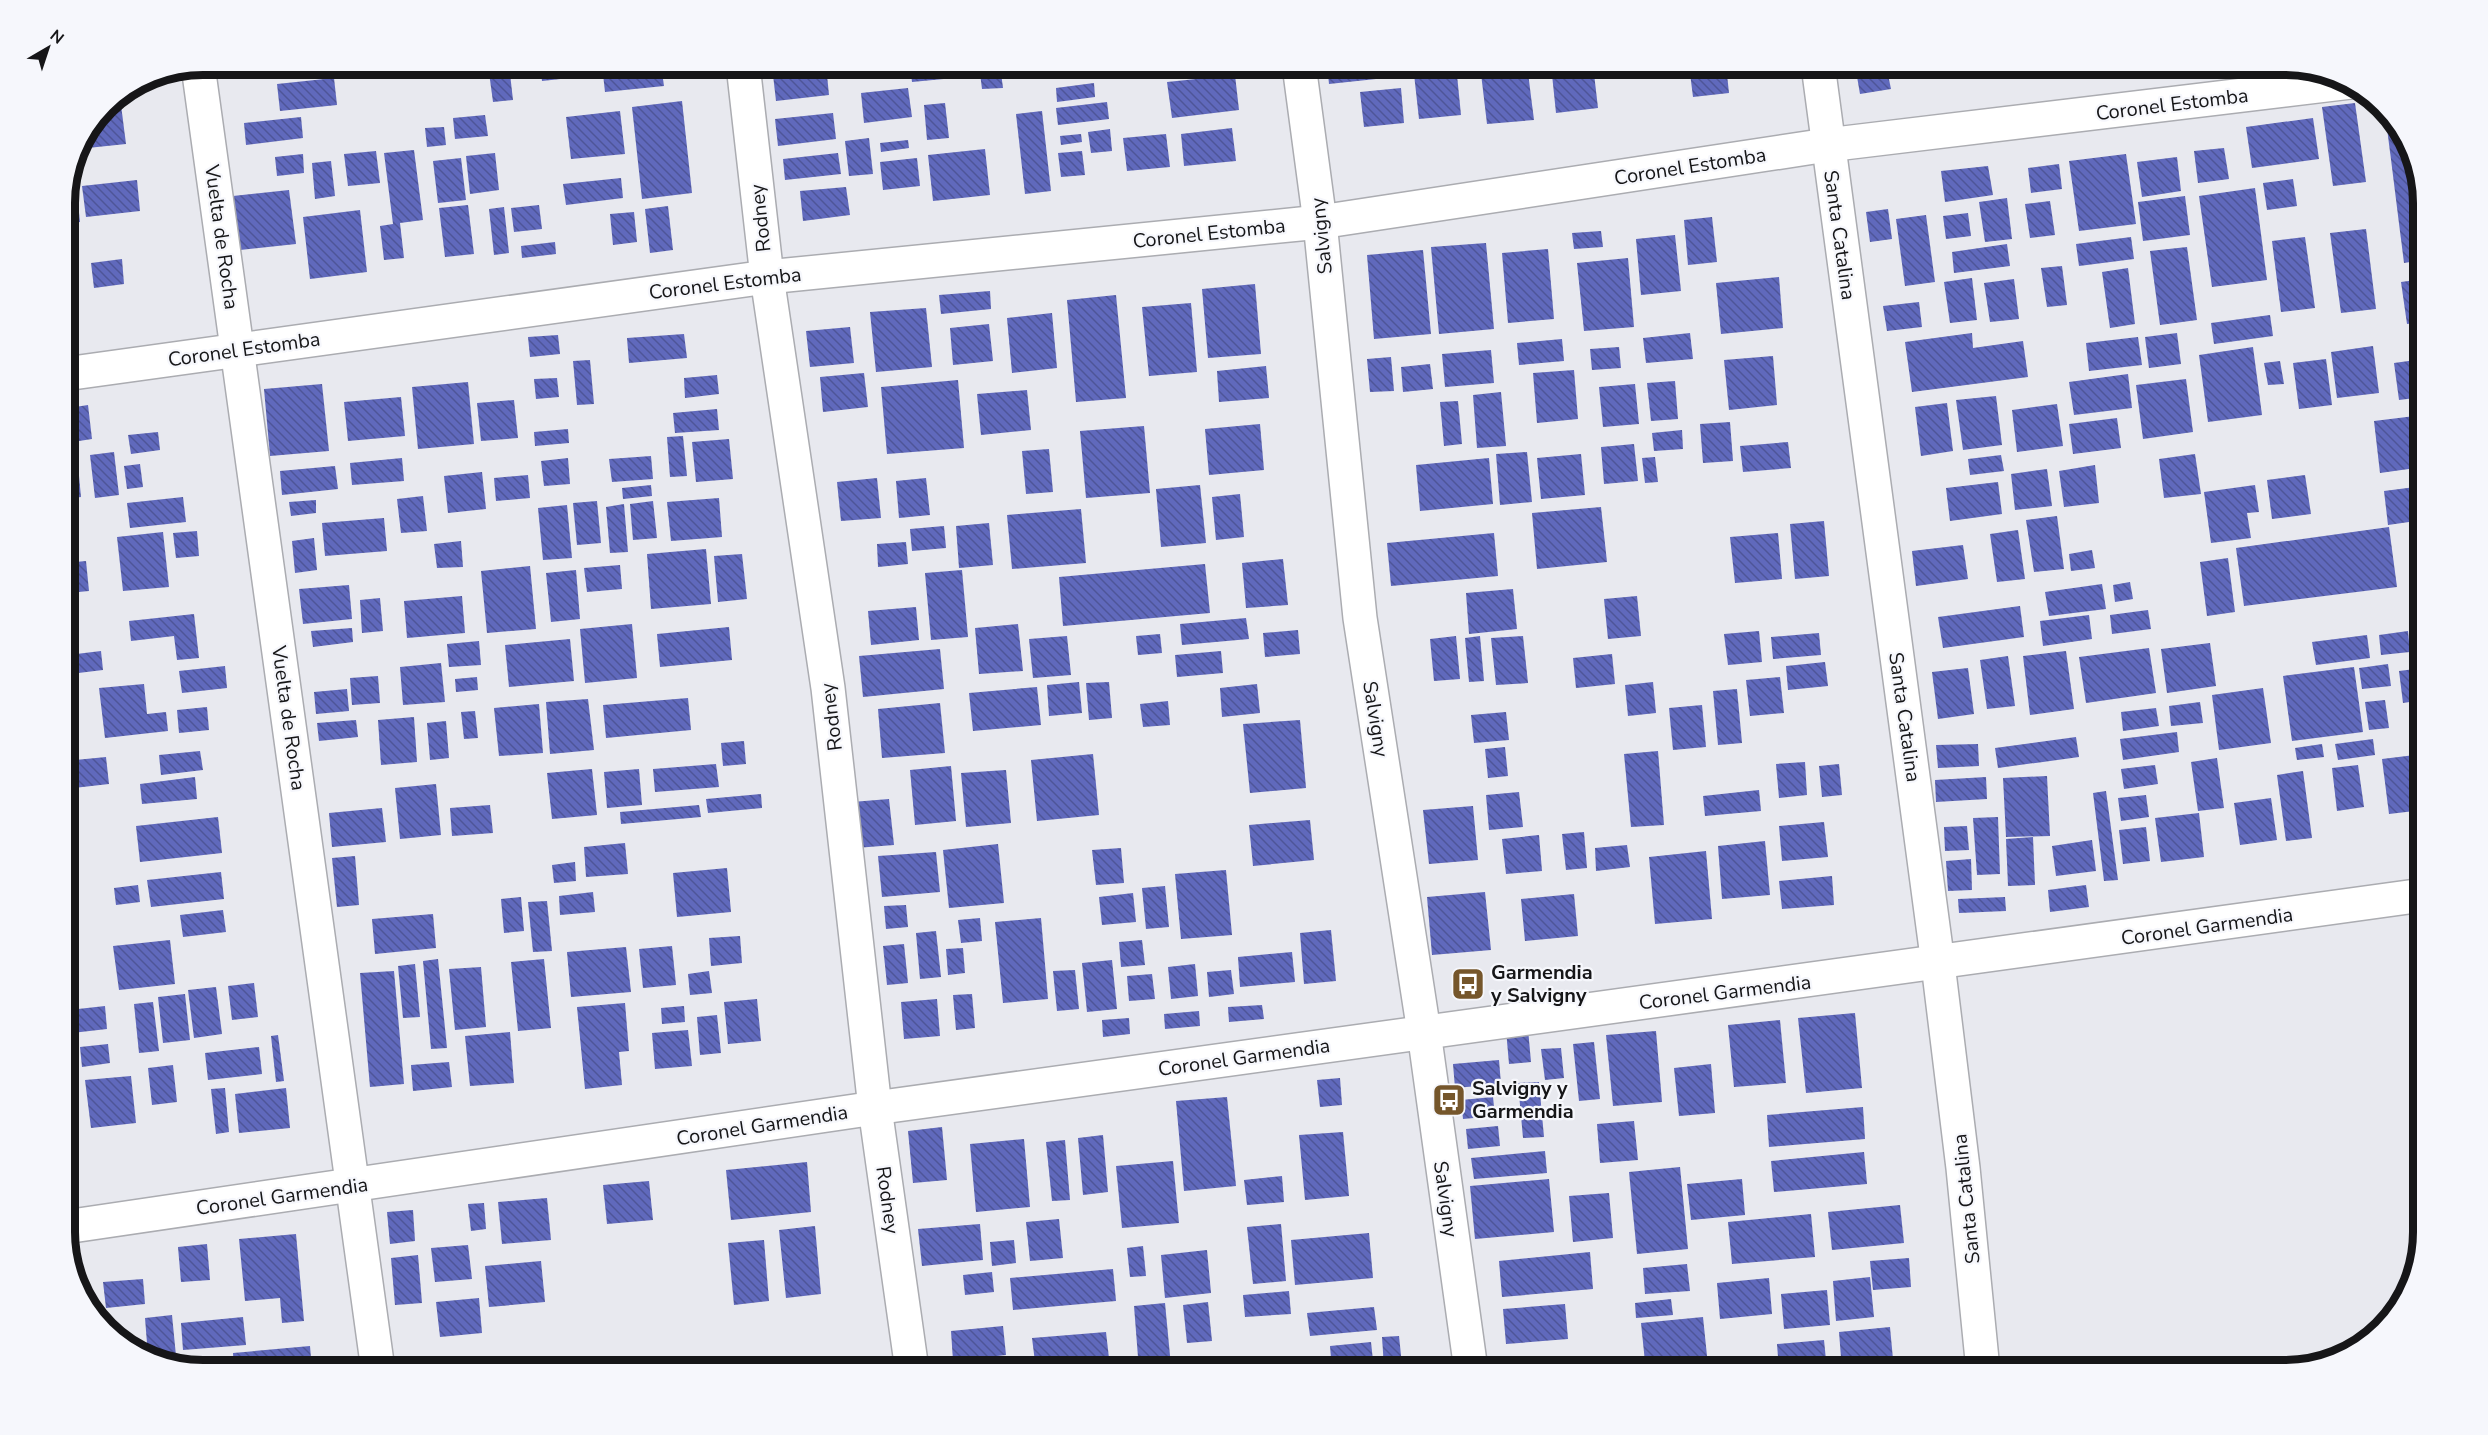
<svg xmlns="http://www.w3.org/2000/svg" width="2488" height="1435" viewBox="0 0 2488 1435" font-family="'Nunito Sans',sans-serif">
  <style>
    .building { fill: url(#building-back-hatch) }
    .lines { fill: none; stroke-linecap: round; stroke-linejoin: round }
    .minor-casing { stroke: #abacb1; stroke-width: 36 }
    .minor { stroke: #fff; stroke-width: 33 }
    .labels { text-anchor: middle; stroke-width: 4.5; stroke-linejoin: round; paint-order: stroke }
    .street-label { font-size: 20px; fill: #161618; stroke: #f6f7fc }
    .poi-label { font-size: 20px; font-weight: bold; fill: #161618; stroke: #f6f7fc; text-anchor: start }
    .rim { fill: none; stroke: #161618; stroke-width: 8 }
  </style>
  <defs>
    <pattern id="building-back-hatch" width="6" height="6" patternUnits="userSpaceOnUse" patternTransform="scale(1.5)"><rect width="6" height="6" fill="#6069bc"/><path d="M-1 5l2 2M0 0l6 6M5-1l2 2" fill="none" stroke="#4e5598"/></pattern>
  </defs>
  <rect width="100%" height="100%" fill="#e8e9ef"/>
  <g class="building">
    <polygon points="225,65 262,65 263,73 226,78"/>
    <polygon points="488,65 509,65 513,100 493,102"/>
    <polygon points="540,65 586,65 588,76 542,81"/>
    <polygon points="602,65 661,65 664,86 605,92"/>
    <polygon points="787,65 826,65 829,95 776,101 772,66"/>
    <polygon points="910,65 953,65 954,78 912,82"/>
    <polygon points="979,65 1000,65 1003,88 982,89"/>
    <polygon points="1172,65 1220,65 1221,69 1173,74"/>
    <polygon points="1327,65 1375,65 1376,79 1329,84"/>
    <polygon points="1413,65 1456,65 1461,115 1419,119"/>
    <polygon points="1480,65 1527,65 1534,120 1487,124"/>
    <polygon points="1551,65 1593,65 1598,108 1556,113"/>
    <polygon points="1607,65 1637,65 1638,71 1608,74"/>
    <polygon points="1689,65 1726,65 1729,93 1693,97"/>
    <polygon points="1855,65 1886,65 1891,89 1860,94"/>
    <polygon points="1235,75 1239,110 1172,118 1167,82"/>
    <polygon points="334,78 337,105 280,111 277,84"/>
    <polygon points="1094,83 1095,97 1057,102 1056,88"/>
    <polygon points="908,88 912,117 864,123 861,93"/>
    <polygon points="1401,88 1404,123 1364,127 1360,92"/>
    <polygon points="682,101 692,193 642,199 632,107"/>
    <polygon points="1107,102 1109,119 1058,125 1056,108"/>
    <polygon points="945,103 949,138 927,140 924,105"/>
    <polygon points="2355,103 2366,182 2333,186 2322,107"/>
    <polygon points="121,105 126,144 78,149 78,146 104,107"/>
    <polygon points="620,111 625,154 571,159 566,117"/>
    <polygon points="1042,111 1051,191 1025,194 1016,114"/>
    <polygon points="2385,112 2400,127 2423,195 2423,260 2404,263"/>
    <polygon points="833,113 836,139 778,146 775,119"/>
    <polygon points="485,115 488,136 455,139 453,118"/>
    <polygon points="301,117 303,138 246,145 244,123"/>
    <polygon points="2313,118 2319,159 2252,168 2246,127"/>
    <polygon points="444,127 446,145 427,147 425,128"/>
    <polygon points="1232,128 1236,161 1184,166 1181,134"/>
    <polygon points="1110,129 1112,151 1091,153 1088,132"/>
    <polygon points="1081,134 1082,142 1061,145 1060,136"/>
    <polygon points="1166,134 1170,167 1127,171 1123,138"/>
    <polygon points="869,138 873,174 849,176 845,141"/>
    <polygon points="908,140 909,148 881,152 880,143"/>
    <polygon points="2224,148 2229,179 2198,183 2194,151"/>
    <polygon points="985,149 990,195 933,201 928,155"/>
    <polygon points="414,150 423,220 400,223 404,258 384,260 380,226 393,224 384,153"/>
    <polygon points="376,151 380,183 348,186 344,154"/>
    <polygon points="1082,151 1085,175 1061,177 1058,153"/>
    <polygon points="495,153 499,190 470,194 466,156"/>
    <polygon points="838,153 841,174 785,180 783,159"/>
    <polygon points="303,154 304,173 277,176 275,157"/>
    <polygon points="2126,154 2136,224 2079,231 2069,161"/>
    <polygon points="2177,157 2181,191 2142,197 2137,162"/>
    <polygon points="461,158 466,200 438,203 433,161"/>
    <polygon points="917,158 920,186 883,190 880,162"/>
    <polygon points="331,161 335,196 315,199 312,163"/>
    <polygon points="2059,164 2062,189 2031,193 2028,168"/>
    <polygon points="1988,166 1993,195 1945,202 1941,171"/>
    <polygon points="75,175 80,222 65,224 65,195 69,176"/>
    <polygon points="621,178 623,198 566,205 563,184"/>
    <polygon points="2293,179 2297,206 2267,210 2263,183"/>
    <polygon points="137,180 140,211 86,217 82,186"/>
    <polygon points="846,187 850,215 803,221 800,191"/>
    <polygon points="2255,188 2267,280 2212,287 2199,196"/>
    <polygon points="289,190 296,244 240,250 233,196"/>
    <polygon points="2185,196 2190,235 2143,241 2138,202"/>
    <polygon points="2007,198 2012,239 1985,242 1979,202"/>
    <polygon points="2050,201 2055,235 2030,238 2025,204"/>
    <polygon points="468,205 474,254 445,257 439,208"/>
    <polygon points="539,205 542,229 514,232 511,208"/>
    <polygon points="668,206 673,250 650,253 645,209"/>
    <polygon points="504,207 509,253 494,255 489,209"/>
    <polygon points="1888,209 1892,239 1870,242 1866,212"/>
    <polygon points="360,210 367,272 310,279 303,217"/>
    <polygon points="634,212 637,242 613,245 610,214"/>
    <polygon points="1968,213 1971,236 1946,239 1943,216"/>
    <polygon points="1926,215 1935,282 1905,286 1896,219"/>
    <polygon points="1712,217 1717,262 1688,265 1684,220"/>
    <polygon points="2366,229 2376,309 2341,313 2330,233"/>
    <polygon points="1601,231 1603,247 1574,249 1572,233"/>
    <polygon points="1675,235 1681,291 1641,295 1636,239"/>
    <polygon points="2131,237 2134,259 2079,266 2076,244"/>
    <polygon points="2305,237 2315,308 2281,312 2272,241"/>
    <polygon points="555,242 556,254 522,258 521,246"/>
    <polygon points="1486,243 1494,329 1439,334 1431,247"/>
    <polygon points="2007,244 2010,266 1954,273 1952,252"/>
    <polygon points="2187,247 2197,320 2160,325 2150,251"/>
    <polygon points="1548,249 1554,319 1508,323 1502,253"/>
    <polygon points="1423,250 1431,334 1374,339 1367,255"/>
    <polygon points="1628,258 1634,327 1584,331 1577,263"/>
    <polygon points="122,259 124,284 94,288 91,263"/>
    <polygon points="2062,266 2067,305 2047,307 2041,268"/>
    <polygon points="2128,268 2135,324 2110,328 2102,272"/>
    <polygon points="1779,277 1783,328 1721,334 1716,283"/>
    <polygon points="1972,278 1977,320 1950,323 1944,282"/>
    <polygon points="2014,279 2019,319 1990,322 1984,283"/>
    <polygon points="2423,279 2423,322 2407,324 2401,282"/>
    <polygon points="1255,284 1261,354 1208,358 1202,289"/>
    <polygon points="990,291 991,309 941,314 939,295"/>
    <polygon points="1116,295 1126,398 1076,402 1067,300"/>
    <polygon points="1919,302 1922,327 1887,331 1883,306"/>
    <polygon points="1191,303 1197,372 1149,376 1142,307"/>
    <polygon points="926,308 932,367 876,372 870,312"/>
    <polygon points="1052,313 1057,368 1012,373 1007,318"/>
    <polygon points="2270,315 2273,336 2214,344 2211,323"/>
    <polygon points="989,324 993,361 953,365 950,328"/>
    <polygon points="850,327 854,363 810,367 806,331"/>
    <polygon points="1690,333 1693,359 1646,363 1643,338"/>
    <polygon points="1972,333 1973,348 2023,341 2028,377 1912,392 1905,342"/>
    <polygon points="2177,333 2181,364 2149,368 2145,337"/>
    <polygon points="684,334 687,358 629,363 627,338"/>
    <polygon points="558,335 560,354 530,357 528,337"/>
    <polygon points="2138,337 2142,365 2089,371 2086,343"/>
    <polygon points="1562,339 1564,361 1519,365 1517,343"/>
    <polygon points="2373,346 2379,393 2337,398 2331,352"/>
    <polygon points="1619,347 1621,368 1592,370 1590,349"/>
    <polygon points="2253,347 2262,415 2208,422 2199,355"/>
    <polygon points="1491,350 1494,383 1445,387 1442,354"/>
    <polygon points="1773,356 1777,405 1729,410 1724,360"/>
    <polygon points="1391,357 1394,391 1370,392 1367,359"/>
    <polygon points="2326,359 2332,405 2299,409 2293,363"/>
    <polygon points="2423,359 2423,397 2399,400 2394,363"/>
    <polygon points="590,360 594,404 577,405 573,361"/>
    <polygon points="2280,361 2284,384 2268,385 2264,363"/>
    <polygon points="1430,364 1433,389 1403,392 1401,367"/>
    <polygon points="1266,366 1269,398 1219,402 1217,371"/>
    <polygon points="1574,370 1578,419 1537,423 1533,373"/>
    <polygon points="864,373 868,407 823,412 820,377"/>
    <polygon points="2128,374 2132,408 2074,415 2069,382"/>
    <polygon points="717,375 719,394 685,398 684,378"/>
    <polygon points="557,378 559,397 536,399 534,379"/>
    <polygon points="2186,379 2193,432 2143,439 2136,385"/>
    <polygon points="958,380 964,448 887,454 881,387"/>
    <polygon points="1675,381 1678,419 1651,421 1647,383"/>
    <polygon points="468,382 474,444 418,449 412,387"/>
    <polygon points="322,384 329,451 270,456 264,389"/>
    <polygon points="1635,384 1639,424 1603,427 1599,387"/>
    <polygon points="1027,390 1031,430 981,435 977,394"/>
    <polygon points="1501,392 1506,446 1477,448 1473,395"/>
    <polygon points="1996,396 2002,445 1963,450 1956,400"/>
    <polygon points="401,397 405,436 348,441 344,402"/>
    <polygon points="514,400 518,438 481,441 477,403"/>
    <polygon points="1458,401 1462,444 1444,446 1440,402"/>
    <polygon points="1947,403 1953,451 1921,456 1915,407"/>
    <polygon points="2057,404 2063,446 2017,452 2012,410"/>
    <polygon points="88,405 92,439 79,441 75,407"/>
    <polygon points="717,409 719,430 675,433 673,413"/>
    <polygon points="2423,415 2423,467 2380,473 2374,421"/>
    <polygon points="2117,418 2121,448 2073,454 2069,424"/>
    <polygon points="1730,422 1733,461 1703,463 1700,424"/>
    <polygon points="1260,424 1264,470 1209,475 1205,429"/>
    <polygon points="1144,426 1150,493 1086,498 1080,431"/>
    <polygon points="568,429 569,443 535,446 534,432"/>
    <polygon points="1682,430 1683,449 1654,451 1652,433"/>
    <polygon points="158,432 160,450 131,454 128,435"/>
    <polygon points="683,436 687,476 670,477 667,437"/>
    <polygon points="729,439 733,479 696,482 692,442"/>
    <polygon points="1788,442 1791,468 1743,472 1740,446"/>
    <polygon points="1634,444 1638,481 1604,484 1601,447"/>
    <polygon points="1049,449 1053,492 1026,494 1022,451"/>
    <polygon points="78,451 79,463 65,464 65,453"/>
    <polygon points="114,452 119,495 95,498 90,455"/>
    <polygon points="1527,452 1532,502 1500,505 1496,454"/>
    <polygon points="1581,454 1585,495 1541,499 1537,458"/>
    <polygon points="2195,454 2201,494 2164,498 2159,459"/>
    <polygon points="2001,455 2004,471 1970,475 1968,459"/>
    <polygon points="651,456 653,479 612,482 609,459"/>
    <polygon points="1655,457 1658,482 1645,483 1642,458"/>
    <polygon points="402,458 404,481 352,485 350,463"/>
    <polygon points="568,458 570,484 544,486 541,461"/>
    <polygon points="1489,458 1493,504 1420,511 1416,465"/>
    <polygon points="140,464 143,487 127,489 124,466"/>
    <polygon points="2095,465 2099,503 2064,507 2059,471"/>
    <polygon points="335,466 338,489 282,495 280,471"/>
    <polygon points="2047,469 2052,506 2015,510 2011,474"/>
    <polygon points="482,472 486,509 448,513 444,476"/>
    <polygon points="528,475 530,498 496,501 494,478"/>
    <polygon points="2305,475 2311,514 2272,519 2267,480"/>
    <polygon points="79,476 81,497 65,499 65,478"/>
    <polygon points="877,478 881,518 841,521 837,482"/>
    <polygon points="926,478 930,515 899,518 896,481"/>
    <polygon points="1998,482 2002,514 1950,521 1946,488"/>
    <polygon points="651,485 652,496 623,499 622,488"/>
    <polygon points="1200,485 1206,543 1161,547 1156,489"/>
    <polygon points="2255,485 2259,512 2247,513 2251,538 2211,543 2204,492"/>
    <polygon points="2423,486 2423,520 2388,525 2384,491"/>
    <polygon points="1240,494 1244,537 1216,540 1212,497"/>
    <polygon points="423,496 427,531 401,533 397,499"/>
    <polygon points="183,497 186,522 130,528 127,503"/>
    <polygon points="719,498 722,537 671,541 667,502"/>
    <polygon points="316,500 316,513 291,516 289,502"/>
    <polygon points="597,501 601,543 577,545 573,503"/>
    <polygon points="653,501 657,538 633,540 630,504"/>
    <polygon points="624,504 628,552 610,553 606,507"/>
    <polygon points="567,505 572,558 543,560 538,508"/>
    <polygon points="1601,507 1607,562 1537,569 1532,513"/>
    <polygon points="1081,509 1086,563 1012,569 1007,515"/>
    <polygon points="2057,516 2064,569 2034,572 2026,520"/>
    <polygon points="384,518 387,551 325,556 322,523"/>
    <polygon points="1824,521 1829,576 1795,579 1790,524"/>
    <polygon points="989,523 993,565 959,568 956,526"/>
    <polygon points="944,526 946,548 912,551 910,529"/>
    <polygon points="2389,527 2397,587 2244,606 2236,548"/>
    <polygon points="2018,530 2025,579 1997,582 1990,534"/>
    <polygon points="197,531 199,556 176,558 173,533"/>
    <polygon points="163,532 169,587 123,591 117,537"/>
    <polygon points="1494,533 1498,576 1391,586 1387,543"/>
    <polygon points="1778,533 1782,579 1735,583 1730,537"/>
    <polygon points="2423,533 2423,581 2418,582 2411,534"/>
    <polygon points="314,538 317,570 295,573 292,541"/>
    <polygon points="461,541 463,567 437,568 434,544"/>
    <polygon points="906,542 908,564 878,567 877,544"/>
    <polygon points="1963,545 1968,579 1916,586 1912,551"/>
    <polygon points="706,549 711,604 651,609 647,554"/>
    <polygon points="2092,550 2095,568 2071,571 2069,554"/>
    <polygon points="742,554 747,599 718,602 714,556"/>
    <polygon points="2228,558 2235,612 2207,616 2200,562"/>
    <polygon points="1283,559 1288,605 1246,608 1242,563"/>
    <polygon points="86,561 89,591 68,593 65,563"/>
    <polygon points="1205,564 1210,613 1063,626 1059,577"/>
    <polygon points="620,565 622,589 587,592 584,568"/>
    <polygon points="530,566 536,629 487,633 481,571"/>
    <polygon points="576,570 580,619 551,622 546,573"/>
    <polygon points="962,570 968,637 931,640 925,573"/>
    <polygon points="2130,582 2133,599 2115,602 2113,585"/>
    <polygon points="2102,584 2106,609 2049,616 2045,592"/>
    <polygon points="349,585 352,619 303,624 299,589"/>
    <polygon points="1513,589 1517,629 1469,634 1466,593"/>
    <polygon points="462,596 465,633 407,638 404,601"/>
    <polygon points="1637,596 1641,636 1608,639 1604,599"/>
    <polygon points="380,598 383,631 362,633 360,600"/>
    <polygon points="2020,606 2024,637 1943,648 1938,617"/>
    <polygon points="916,607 919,640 871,645 868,611"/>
    <polygon points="2148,610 2151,629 2112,634 2110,615"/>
    <polygon points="194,614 199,658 177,660 174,636 131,641 129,621"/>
    <polygon points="2089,615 2092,639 2043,646 2040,621"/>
    <polygon points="1246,618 1249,639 1182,645 1180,624"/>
    <polygon points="632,624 637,678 585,683 580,629"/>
    <polygon points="1018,624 1023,671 979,674 975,628"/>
    <polygon points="729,627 732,660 660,667 657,634"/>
    <polygon points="352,628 353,642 313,647 311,631"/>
    <polygon points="1298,630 1300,654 1265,657 1263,633"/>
    <polygon points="1759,631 1762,662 1728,665 1724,634"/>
    <polygon points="2408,631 2410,652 2381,655 2379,635"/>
    <polygon points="1819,633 1821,655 1773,659 1771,637"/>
    <polygon points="1160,634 1162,653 1138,655 1136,636"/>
    <polygon points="2367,635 2370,658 2316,665 2312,642"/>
    <polygon points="1067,636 1071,675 1033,678 1029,639"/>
    <polygon points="1456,636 1460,679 1434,681 1430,639"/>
    <polygon points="1480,636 1484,681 1469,682 1465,638"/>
    <polygon points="1523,636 1528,683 1496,685 1491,638"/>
    <polygon points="570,639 574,681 509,687 505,645"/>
    <polygon points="479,641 481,665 449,667 447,644"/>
    <polygon points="2210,643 2216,686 2167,693 2161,649"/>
    <polygon points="2149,648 2156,693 2086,703 2079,657"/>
    <polygon points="940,649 944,689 863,697 859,656"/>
    <polygon points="101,651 103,670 70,674 68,655"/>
    <polygon points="1221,651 1223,673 1177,677 1175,655"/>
    <polygon points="2066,651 2074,709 2030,715 2023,656"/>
    <polygon points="1612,654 1615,684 1576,688 1573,658"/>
    <polygon points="2008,656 2015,706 1987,709 1980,660"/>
    <polygon points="1825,662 1828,686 1788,690 1786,666"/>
    <polygon points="441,663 445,702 403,705 400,667"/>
    <polygon points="2388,664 2391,686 2362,689 2359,668"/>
    <polygon points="225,666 227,688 182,693 179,671"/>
    <polygon points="2354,667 2363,732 2292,741 2283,676"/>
    <polygon points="1968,668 1974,714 1938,719 1932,672"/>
    <polygon points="2423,668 2423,700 2403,703 2399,671"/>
    <polygon points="378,676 380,703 352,705 350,678"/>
    <polygon points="477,677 478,690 456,692 455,679"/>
    <polygon points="1780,677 1784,713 1750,716 1746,680"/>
    <polygon points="1079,682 1082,713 1049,716 1047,685"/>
    <polygon points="1109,682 1112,718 1089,720 1086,683"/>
    <polygon points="1653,682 1656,713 1628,716 1625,685"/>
    <polygon points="144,684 147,714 166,712 168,731 105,738 99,688"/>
    <polygon points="1257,684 1260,713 1222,717 1220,688"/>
    <polygon points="1037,687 1041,725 973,731 969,693"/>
    <polygon points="2263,688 2271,743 2219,750 2212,695"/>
    <polygon points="347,689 349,711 316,714 314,692"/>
    <polygon points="1737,689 1742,743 1718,745 1713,691"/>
    <polygon points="688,698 691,730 606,738 603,705"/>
    <polygon points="588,699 594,750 550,754 546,702"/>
    <polygon points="2385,700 2389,728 2369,730 2365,702"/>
    <polygon points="1168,701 1170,725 1143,727 1140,704"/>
    <polygon points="2200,702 2203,723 2171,726 2169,706"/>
    <polygon points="940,703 945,753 882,758 878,709"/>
    <polygon points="539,704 543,753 499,756 494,708"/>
    <polygon points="1702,705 1706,747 1673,750 1669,708"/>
    <polygon points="207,707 209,730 179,733 177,710"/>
    <polygon points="2156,708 2159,726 2123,731 2121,712"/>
    <polygon points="475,711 478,738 464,739 461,712"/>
    <polygon points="1506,712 1509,740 1474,743 1471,715"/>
    <polygon points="414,717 417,762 381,765 378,720"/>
    <polygon points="356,720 358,737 319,741 317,723"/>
    <polygon points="1300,720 1306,788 1250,793 1243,724"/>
    <polygon points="446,721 449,758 430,760 427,723"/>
    <polygon points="2177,732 2179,752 2123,760 2120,739"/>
    <polygon points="2076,737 2079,757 1998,768 1995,748"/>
    <polygon points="2373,739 2375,755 2338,760 2335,744"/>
    <polygon points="744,741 746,764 723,766 721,743"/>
    <polygon points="1978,744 1979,766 1938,768 1936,745"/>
    <polygon points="2322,744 2324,757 2297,760 2295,748"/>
    <polygon points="1505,747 1508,776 1488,778 1485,749"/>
    <polygon points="200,751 203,770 161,775 159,755"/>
    <polygon points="1658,751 1664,825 1631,827 1624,754"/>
    <polygon points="1093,754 1099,815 1037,821 1031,760"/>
    <polygon points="2423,754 2423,810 2389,814 2382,759"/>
    <polygon points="106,757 109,784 65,789 65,761"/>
    <polygon points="2217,758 2224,808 2198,811 2191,762"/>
    <polygon points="1805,762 1807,795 1779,798 1776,764"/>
    <polygon points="716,764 719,787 655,792 653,769"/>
    <polygon points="1839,764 1842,795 1822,797 1819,766"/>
    <polygon points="2155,765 2158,784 2124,789 2121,769"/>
    <polygon points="2358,765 2364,807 2337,811 2332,768"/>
    <polygon points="951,766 956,821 915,825 910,770"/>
    <polygon points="592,769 597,815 552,819 547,773"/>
    <polygon points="639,769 642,805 607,808 604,772"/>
    <polygon points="1006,770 1011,823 966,827 961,773"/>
    <polygon points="2303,771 2312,838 2286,841 2277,775"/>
    <polygon points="2047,776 2050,836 2006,837 2003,778"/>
    <polygon points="195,777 197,799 142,804 140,784"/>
    <polygon points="1986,777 1987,799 1936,802 1935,780"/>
    <polygon points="436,784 441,835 400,839 395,788"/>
    <polygon points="1759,790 1761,811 1705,816 1703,796"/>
    <polygon points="2106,791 2118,880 2104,881 2093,793"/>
    <polygon points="1519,792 1523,827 1489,830 1486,795"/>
    <polygon points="761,794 762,808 708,813 706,799"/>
    <polygon points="2146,795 2149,817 2121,821 2118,798"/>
    <polygon points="2271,798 2277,840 2240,845 2234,803"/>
    <polygon points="889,799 894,845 856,848 852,802"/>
    <polygon points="490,805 493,833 452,836 450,808"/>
    <polygon points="699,805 701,817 621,824 620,812"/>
    <polygon points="1473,806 1478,860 1429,864 1423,810"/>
    <polygon points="382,808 386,842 332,847 329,813"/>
    <polygon points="2199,813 2204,857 2161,862 2155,818"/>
    <polygon points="218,817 222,853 140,862 136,826"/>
    <polygon points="1998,817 2000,874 1977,875 1973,818"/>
    <polygon points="71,818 73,839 65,839 65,819"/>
    <polygon points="1310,820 1314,860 1253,866 1249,825"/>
    <polygon points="1824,822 1828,857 1782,861 1779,826"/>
    <polygon points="1967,826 1969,850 1945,851 1944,827"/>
    <polygon points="2146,827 2150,861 2123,864 2119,830"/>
    <polygon points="1584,832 1587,868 1566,870 1562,834"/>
    <polygon points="1539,835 1542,871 1506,874 1502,839"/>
    <polygon points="2033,837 2035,885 2008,886 2006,839"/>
    <polygon points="2092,840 2096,871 2056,876 2052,846"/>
    <polygon points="1765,841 1770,895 1722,899 1718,846"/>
    <polygon points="625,843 628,874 586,877 584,847"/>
    <polygon points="998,844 1004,903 949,908 943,850"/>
    <polygon points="1627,845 1630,867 1596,871 1595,848"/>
    <polygon points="1121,848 1124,883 1096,885 1092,850"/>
    <polygon points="1706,851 1712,919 1655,924 1649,857"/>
    <polygon points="936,852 940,892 882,897 878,856"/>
    <polygon points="355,856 359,905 337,907 332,858"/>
    <polygon points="1971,859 1972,890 1948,891 1946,861"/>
    <polygon points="575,862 576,881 554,883 552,865"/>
    <polygon points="727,868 731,912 677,917 673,873"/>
    <polygon points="1226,870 1232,935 1181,939 1175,874"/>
    <polygon points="221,872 224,899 151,907 147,880"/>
    <polygon points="1832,876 1834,905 1782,909 1779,881"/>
    <polygon points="138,885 140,902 116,905 114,888"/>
    <polygon points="2086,885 2089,907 2050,912 2048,890"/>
    <polygon points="1165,886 1169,927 1146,929 1142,888"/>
    <polygon points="593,892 595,912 560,915 559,896"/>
    <polygon points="1485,892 1491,950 1432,955 1427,897"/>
    <polygon points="1133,893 1136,922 1102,925 1099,897"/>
    <polygon points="1574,894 1578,936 1525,941 1521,899"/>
    <polygon points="521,897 524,931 504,933 501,899"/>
    <polygon points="2005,897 2006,911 1959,913 1958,899"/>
    <polygon points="547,901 552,951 533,952 528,902"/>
    <polygon points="906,905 908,927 886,929 884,906"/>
    <polygon points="223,910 226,932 183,937 180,915"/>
    <polygon points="433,914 436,948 375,954 372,919"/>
    <polygon points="980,918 982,941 961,943 958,920"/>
    <polygon points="1041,918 1048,999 1003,1003 995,922"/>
    <polygon points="1331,930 1336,981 1304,984 1300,933"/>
    <polygon points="936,931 941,977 920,979 916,933"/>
    <polygon points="740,936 742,963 711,966 709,938"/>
    <polygon points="170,940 175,984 119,990 113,946"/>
    <polygon points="1142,940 1145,965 1121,967 1119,942"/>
    <polygon points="904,944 908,983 887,985 883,946"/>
    <polygon points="672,946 676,985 643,988 639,949"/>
    <polygon points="626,947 631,992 571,997 567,952"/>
    <polygon points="963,948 965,973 948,975 946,949"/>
    <polygon points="1292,952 1295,982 1240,987 1238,957"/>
    <polygon points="438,959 447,1048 431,1049 423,961"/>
    <polygon points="544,959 551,1028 518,1031 511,962"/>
    <polygon points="1112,960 1117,1009 1087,1012 1082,963"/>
    <polygon points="415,964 420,1017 403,1018 398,966"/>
    <polygon points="1195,964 1198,996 1171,999 1168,967"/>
    <polygon points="481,967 486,1027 455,1030 449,969"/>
    <polygon points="1075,970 1079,1009 1057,1011 1053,971"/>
    <polygon points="1231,970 1234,994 1209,997 1207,972"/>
    <polygon points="394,971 404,1084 370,1087 360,973"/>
    <polygon points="709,971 712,993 690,995 688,974"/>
    <polygon points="1152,974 1155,999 1129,1001 1127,976"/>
    <polygon points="254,983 258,1017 232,1020 228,986"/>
    <polygon points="216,987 222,1034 194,1038 188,990"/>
    <polygon points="185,994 190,1040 163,1043 158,997"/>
    <polygon points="972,994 975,1028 956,1030 953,995"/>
    <polygon points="757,999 761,1041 728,1044 724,1002"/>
    <polygon points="937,999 940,1036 904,1039 901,1002"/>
    <polygon points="153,1002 159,1051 139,1053 134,1004"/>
    <polygon points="625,1003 629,1051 619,1052 622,1085 585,1089 577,1007"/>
    <polygon points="1262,1005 1264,1019 1229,1022 1228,1007"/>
    <polygon points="105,1006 107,1029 72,1033 69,1010"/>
    <polygon points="684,1006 685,1022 662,1024 661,1008"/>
    <polygon points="1199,1011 1200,1026 1165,1029 1164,1014"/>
    <polygon points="1855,1013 1862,1088 1806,1093 1798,1018"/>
    <polygon points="717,1015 721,1053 700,1055 697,1017"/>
    <polygon points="1129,1018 1130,1034 1103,1037 1102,1020"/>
    <polygon points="1780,1020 1786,1083 1734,1087 1728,1025"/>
    <polygon points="1528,1029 1531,1062 1509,1064 1506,1030"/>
    <polygon points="688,1030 692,1066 655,1069 652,1033"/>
    <polygon points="1656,1031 1662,1102 1613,1106 1606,1035"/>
    <polygon points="510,1032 514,1083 470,1086 465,1036"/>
    <polygon points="278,1035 284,1081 276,1082 271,1036"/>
    <polygon points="71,1036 77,1096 65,1097 65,1037"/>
    <polygon points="1594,1042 1600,1099 1579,1101 1573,1044"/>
    <polygon points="108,1044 110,1063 82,1067 80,1047"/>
    <polygon points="259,1047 262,1074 208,1080 205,1053"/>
    <polygon points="1561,1048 1564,1078 1545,1080 1541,1049"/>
    <polygon points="1499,1060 1501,1084 1455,1088 1453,1064"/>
    <polygon points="449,1062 452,1087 413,1091 411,1065"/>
    <polygon points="1711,1064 1715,1113 1679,1116 1674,1068"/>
    <polygon points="173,1065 177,1102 152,1105 148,1068"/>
    <polygon points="131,1076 136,1123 91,1128 85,1080"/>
    <polygon points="1340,1078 1342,1105 1320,1107 1317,1080"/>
    <polygon points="1539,1082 1544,1137 1523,1138 1518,1083"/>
    <polygon points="225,1088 229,1132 216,1134 211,1089"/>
    <polygon points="286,1088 290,1128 239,1133 235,1094"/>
    <polygon points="1227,1097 1236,1186 1184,1191 1176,1101"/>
    <polygon points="1493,1097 1495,1116 1463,1119 1461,1100"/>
    <polygon points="1863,1107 1865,1139 1769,1147 1767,1115"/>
    <polygon points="1634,1121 1638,1160 1600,1163 1597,1124"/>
    <polygon points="1498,1126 1500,1146 1468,1149 1466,1129"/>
    <polygon points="942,1127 947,1180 913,1183 908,1131"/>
    <polygon points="1343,1132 1349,1196 1305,1200 1299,1135"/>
    <polygon points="1103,1135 1108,1192 1083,1195 1078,1138"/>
    <polygon points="1024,1139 1030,1207 976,1212 970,1144"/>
    <polygon points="1065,1140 1070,1200 1052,1201 1046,1142"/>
    <polygon points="1545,1151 1547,1173 1474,1179 1471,1158"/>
    <polygon points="1864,1152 1867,1184 1774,1192 1771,1161"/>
    <polygon points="1173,1161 1179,1223 1122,1228 1116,1166"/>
    <polygon points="807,1162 811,1212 731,1220 726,1170"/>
    <polygon points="1680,1167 1688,1249 1637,1254 1629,1172"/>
    <polygon points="1282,1176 1284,1202 1247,1205 1244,1180"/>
    <polygon points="1549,1179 1554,1232 1475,1239 1470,1186"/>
    <polygon points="1742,1179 1745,1215 1691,1220 1687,1184"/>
    <polygon points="649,1181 653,1220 607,1224 603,1185"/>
    <polygon points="1609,1193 1613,1238 1573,1242 1569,1196"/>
    <polygon points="547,1198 551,1240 502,1244 498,1202"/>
    <polygon points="484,1203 486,1229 471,1231 468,1204"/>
    <polygon points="1900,1205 1904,1243 1832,1250 1828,1212"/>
    <polygon points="413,1210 415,1241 390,1244 387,1212"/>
    <polygon points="1811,1214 1815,1257 1732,1264 1728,1222"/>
    <polygon points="1059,1219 1063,1258 1030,1261 1026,1222"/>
    <polygon points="980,1224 983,1260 922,1266 918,1229"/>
    <polygon points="1281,1224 1286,1281 1253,1284 1247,1227"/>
    <polygon points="815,1226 821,1294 786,1298 779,1230"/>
    <polygon points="1369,1233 1373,1278 1295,1285 1291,1240"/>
    <polygon points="296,1234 304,1321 282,1323 280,1298 245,1301 239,1239"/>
    <polygon points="764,1240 769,1301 734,1305 728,1243"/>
    <polygon points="1014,1240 1016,1263 992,1266 990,1242"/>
    <polygon points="207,1244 210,1280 181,1282 178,1247"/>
    <polygon points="468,1245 472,1279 435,1282 431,1248"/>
    <polygon points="1143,1246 1146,1276 1130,1277 1127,1248"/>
    <polygon points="1207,1250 1211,1293 1165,1298 1161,1255"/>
    <polygon points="1590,1252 1593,1289 1502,1297 1499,1261"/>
    <polygon points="418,1255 422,1303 395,1305 391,1258"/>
    <polygon points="1909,1258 1911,1287 1873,1290 1870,1261"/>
    <polygon points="541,1261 545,1302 489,1307 485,1266"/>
    <polygon points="1687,1264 1690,1291 1645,1294 1643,1268"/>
    <polygon points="1113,1269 1116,1301 1013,1310 1010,1278"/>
    <polygon points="992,1272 994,1292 965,1295 963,1275"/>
    <polygon points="1870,1277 1874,1317 1836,1321 1833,1281"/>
    <polygon points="1769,1278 1772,1314 1720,1319 1717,1283"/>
    <polygon points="143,1279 145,1304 106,1308 103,1282"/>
    <polygon points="1827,1290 1830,1325 1784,1329 1781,1294"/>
    <polygon points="1289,1291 1291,1314 1245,1317 1243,1295"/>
    <polygon points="479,1298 482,1333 440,1337 436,1302"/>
    <polygon points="1671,1299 1673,1315 1636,1318 1635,1303"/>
    <polygon points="1208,1302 1212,1341 1187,1343 1183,1305"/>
    <polygon points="1165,1303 1171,1366 1139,1370 1134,1306"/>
    <polygon points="1565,1304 1568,1339 1506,1344 1503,1309"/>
    <polygon points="1374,1307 1377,1330 1310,1336 1307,1313"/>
    <polygon points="172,1315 176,1356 157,1358 148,1356 145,1318"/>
    <polygon points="243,1317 246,1345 183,1350 181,1323"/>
    <polygon points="1703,1317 1707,1356 1645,1362 1641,1323"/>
    <polygon points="1003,1326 1006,1355 953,1361 951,1331"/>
    <polygon points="1890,1327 1894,1370 1842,1370 1839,1332"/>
    <polygon points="1106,1332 1110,1367 1036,1370 1032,1338"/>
    <polygon points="1399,1336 1402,1365 1384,1367 1382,1337"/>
    <polygon points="1824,1340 1827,1370 1779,1370 1777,1344"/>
    <polygon points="1371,1342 1374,1370 1332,1370 1330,1346"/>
    <polygon points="310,1346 312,1370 234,1370 233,1353"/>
    <polygon points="1578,1357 1579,1370 1534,1370 1533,1361"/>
    <polygon points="1751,1364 1751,1370 1707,1370 1706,1368"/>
    <polygon points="1680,1365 1681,1370 1643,1370 1643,1369"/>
  </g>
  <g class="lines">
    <defs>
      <g id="minor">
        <polyline points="743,65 767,277 828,688 875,1108 912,1370"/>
        <polyline points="1299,65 1320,222 1360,618 1424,1032 1471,1370"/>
        <polyline points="1818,65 1938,964 1963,1168 1983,1370"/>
        <polyline points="198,66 378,1370"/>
        <polyline points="65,374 767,277 1320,222 1827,145 2351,82"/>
        <path d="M 65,1227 C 337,1189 609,1146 882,1107 C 1396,1035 1910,968 2423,895"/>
      </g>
    </defs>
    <use href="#minor" class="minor-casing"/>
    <use href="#minor" class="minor"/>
  </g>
  <defs>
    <symbol id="bus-square" viewBox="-11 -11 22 22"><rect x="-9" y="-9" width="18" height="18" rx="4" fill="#75562b" stroke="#f6f7fc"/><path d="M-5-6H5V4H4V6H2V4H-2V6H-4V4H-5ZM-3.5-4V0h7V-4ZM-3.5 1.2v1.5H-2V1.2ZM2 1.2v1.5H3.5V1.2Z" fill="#fff"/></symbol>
  </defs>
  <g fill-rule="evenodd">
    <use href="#bus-square" x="1449" y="965" width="38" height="38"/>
    <use href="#bus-square" x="1430" y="1081" width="38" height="38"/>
  </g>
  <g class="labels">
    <g class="street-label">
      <text transform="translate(2172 104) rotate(-7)" y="7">Coronel Estomba</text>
      <text transform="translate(1690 166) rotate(-9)" y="7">Coronel Estomba</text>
      <text transform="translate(760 218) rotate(-96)" y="7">Rodney</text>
      <text transform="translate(1209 233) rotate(-6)" y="7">Coronel Estomba</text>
      <text transform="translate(1840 235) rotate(82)" y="7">Santa Catalina</text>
      <text transform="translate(1321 236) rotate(-96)" y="7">Salvigny</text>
      <text transform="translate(222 237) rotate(82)" y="7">Vuelta de Rocha</text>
      <text transform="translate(725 283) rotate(-7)" y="7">Coronel Estomba</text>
      <text transform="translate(244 349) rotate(-8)" y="7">Coronel Estomba</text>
      <text transform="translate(831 717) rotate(-97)" y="7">Rodney</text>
      <text transform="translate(1905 717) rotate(82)" y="7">Santa Catalina</text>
      <text transform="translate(289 718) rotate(82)" y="7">Vuelta de Rocha</text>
      <text transform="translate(1376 719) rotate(81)" y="7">Salvigny</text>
      <text transform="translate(2207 926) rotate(-8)" y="7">Coronel Garmendia</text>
      <text transform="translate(1725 992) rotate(-7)" y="7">Coronel Garmendia</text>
      <text transform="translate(1244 1057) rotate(-8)" y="7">Coronel Garmendia</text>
      <text transform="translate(762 1125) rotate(-9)" y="7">Coronel Garmendia</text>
      <text transform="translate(282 1196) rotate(-8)" y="7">Coronel Garmendia</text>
      <text transform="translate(1446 1199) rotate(82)" y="7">Salvigny</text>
      <text transform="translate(1966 1199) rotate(-96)" y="7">Santa Catalina</text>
      <text transform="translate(888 1200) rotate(82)" y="7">Rodney</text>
    </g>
    <g class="poi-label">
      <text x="1491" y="979">Garmendia<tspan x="1491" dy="23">y Salvigny</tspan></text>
      <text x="1472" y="1095">Salvigny y<tspan x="1472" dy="23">Garmendia</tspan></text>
    </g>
  </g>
  <path d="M0 0H2488V1435H0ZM203 75H2285A128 128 0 0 1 2413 203V1232A128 128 0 0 1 2285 1360H203A128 128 0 0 1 75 1232V203A128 128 0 0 1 203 75Z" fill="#f6f7fc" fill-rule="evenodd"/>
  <path class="rim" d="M203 75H2285A128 128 0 0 1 2413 203V1232A128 128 0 0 1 2285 1360H203A128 128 0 0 1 75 1232V203A128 128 0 0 1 203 75Z"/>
  <g transform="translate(48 48) rotate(39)" stroke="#f6f7fc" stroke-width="4.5" paint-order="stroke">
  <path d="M0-4.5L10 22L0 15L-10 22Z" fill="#161618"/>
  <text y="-9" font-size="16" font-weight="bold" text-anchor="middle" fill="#161618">N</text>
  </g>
</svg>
